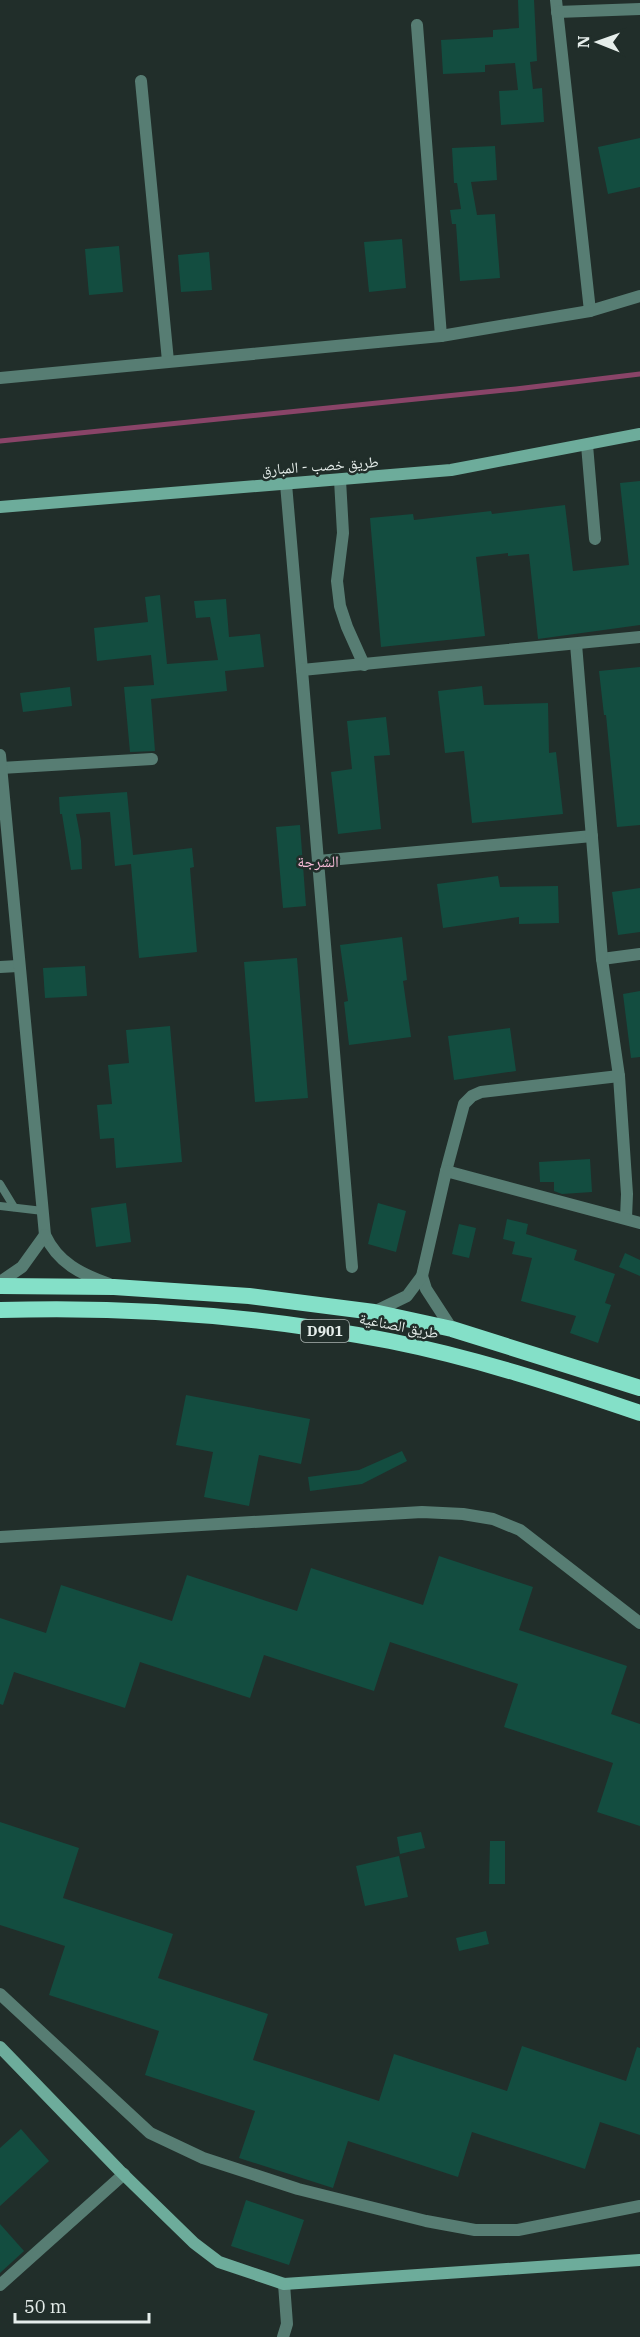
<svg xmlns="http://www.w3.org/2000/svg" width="640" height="2337" viewBox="0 0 640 2337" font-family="'IBM Plex Serif','Noto Naskh Arabic',serif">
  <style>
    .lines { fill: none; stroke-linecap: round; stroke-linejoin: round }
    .stream { stroke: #894468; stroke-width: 5 }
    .building { fill: #134d40 }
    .service { stroke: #577d73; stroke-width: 8 }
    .minor { stroke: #577d73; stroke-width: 12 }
    .tertiary { stroke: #577d73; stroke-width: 12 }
    .secondary { stroke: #6dac9b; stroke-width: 12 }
    .trunk { stroke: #84e0c8; stroke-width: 16 }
    .labels { text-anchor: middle; stroke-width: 5; stroke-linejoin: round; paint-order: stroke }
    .shield { fill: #212e2a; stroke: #abb4b1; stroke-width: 1.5 }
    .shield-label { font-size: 14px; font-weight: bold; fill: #e6eeeb }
    .street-label { font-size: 15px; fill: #e6eeeb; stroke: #212e2a }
    .neighbourhood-label { font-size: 16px; fill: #fabcd9; stroke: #212e2a }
  </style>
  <rect width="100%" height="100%" fill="#212e2a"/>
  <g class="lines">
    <polyline class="stream" points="0,441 516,389 640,374"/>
  </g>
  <g class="building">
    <polygon points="518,0 534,0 537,61 530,62 533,89 542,88 544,122 501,125 499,91 518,90 515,63 485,65 485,72 443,74 441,40 493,37 493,30 519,28"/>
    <polygon points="640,138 640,187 608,194 598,147"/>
    <polygon points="495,146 497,180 471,182 477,215 495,214 500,278 460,281 456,224 452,224 450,210 461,209 457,183 454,183 452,148"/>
    <polygon points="402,239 406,288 369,292 364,242"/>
    <polygon points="119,246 123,292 89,295 85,249"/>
    <polygon points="209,252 212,290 181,292 178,255"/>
    <polygon points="640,481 640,625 538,639 529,554 508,556 508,553 476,557 485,636 381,647 370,518 413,514 414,520 491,511 492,514 565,505 573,571 629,565 620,483"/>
    <polygon points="160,595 167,664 218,660 210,617 196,618 194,601 226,599 229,637 260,634 264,667 225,671 227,691 151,699 155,751 130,752 124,687 154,685 151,655 97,661 94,628 148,622 145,597"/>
    <polygon points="640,667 640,825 617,827 606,715 604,715 599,671"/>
    <polygon points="482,686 484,705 548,703 549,753 556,752 563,814 472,823 464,751 445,753 438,691"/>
    <polygon points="70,687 72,706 23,712 20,693"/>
    <polygon points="386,717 390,755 374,756 381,829 338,834 331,772 352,769 347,721"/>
    <polygon points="127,792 133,855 192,848 194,867 190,868 197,952 139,958 131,864 115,866 110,812 76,814 81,841 82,869 71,870 62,814 60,814 59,797"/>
    <polygon points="300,825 306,906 283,908 276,827"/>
    <polygon points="498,876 500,887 558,886 559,923 519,924 519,917 443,928 437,884"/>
    <polygon points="640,888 640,932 618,935 612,892"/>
    <polygon points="402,937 407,980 403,981 411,1037 349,1045 344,1002 348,1001 340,945"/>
    <polygon points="297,958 308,1098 255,1102 244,962"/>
    <polygon points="85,966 87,996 45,998 43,968"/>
    <polygon points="640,991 640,1057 631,1058 623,994"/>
    <polygon points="170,1026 182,1162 116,1168 114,1138 100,1139 97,1105 112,1104 108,1065 129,1063 126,1030"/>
    <polygon points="510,1028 516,1071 454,1080 448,1036"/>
    <polygon points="590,1159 592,1192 562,1194 554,1191 554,1182 540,1182 539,1162"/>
    <polygon points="126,1203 131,1242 96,1247 91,1208"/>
    <polygon points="378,1203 406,1211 396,1252 368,1244"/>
    <polygon points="507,1219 528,1224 526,1234 577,1250 574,1260 615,1274 605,1303 611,1305 598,1343 570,1333 576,1316 521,1301 532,1258 512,1254 515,1242 503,1239"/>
    <polygon points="459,1224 476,1228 469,1258 452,1254"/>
    <polygon points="625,1253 640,1260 640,1276 619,1267"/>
    <polygon points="186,1395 310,1419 301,1464 259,1455 249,1506 204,1497 213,1452 176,1445"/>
    <polygon points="402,1451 407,1461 362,1484 310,1491 308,1477 359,1470"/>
    <polygon points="439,1556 533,1587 519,1630 627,1666 611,1714 640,1724 640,1826 597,1812 613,1763 504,1727 518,1684 390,1642 374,1691 264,1655 250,1698 140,1662 125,1708 14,1672 3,1705 0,1704 0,1618 46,1633 61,1585 172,1621 187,1575 297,1611 311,1568 423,1605"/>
    <polygon points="0,1822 79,1848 63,1898 173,1934 158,1978 268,2014 253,2060 379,2101 394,2054 507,2091 522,2046 626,2081 637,2047 640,2048 640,2135 600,2122 585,2169 472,2132 458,2177 348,2141 333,2188 239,2158 255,2111 145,2075 159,2031 49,1995 65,1946 0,1925"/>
    <polygon points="421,1832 425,1848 400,1854 397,1837"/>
    <polygon points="490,1841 505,1841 505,1884 489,1884"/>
    <polygon points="399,1856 408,1897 365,1906 356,1866"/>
    <polygon points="486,1931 489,1944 459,1951 456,1938"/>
    <polygon points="21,2129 49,2161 0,2206 0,2148"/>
    <polygon points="246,2200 304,2220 289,2265 231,2246"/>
    <polygon points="0,2224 24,2251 0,2273"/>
  </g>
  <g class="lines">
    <g class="service">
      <polyline points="0,1184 14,1207"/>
      <polyline points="0,1206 43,1211"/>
    </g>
    <g class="minor">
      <polyline points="556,0 590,311"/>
      <polyline points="557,12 640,9"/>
      <polyline points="417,25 441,336"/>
      <polyline points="141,81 168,361"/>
      <polyline points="0,378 441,336 590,311 640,296"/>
      <polyline points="587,445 595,539"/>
      <polyline points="340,480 343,533 337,581 340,606 347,627 364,665"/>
      <polyline points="286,484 302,670"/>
      <polyline points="1,768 152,759"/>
      <polyline points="318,861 592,836"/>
      <polyline points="602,959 640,954"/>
      <polyline points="0,967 18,966"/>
      <polyline points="619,1076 627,1194 626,1218"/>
      <polyline points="446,1171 464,1104 472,1096 481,1092 619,1076 602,959 576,644"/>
      <polyline points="352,1267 302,670 640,637"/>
      <polyline points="0,1537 422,1512 463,1514 493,1519 520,1530 640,1623"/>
      <polyline points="0,1994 150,2133 203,2158 298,2189 426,2221 475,2230 518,2230 640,2206"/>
      <polyline points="0,2285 124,2174"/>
      <polyline points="283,2337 287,2324 284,2284"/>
    </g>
    <g class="tertiary">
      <path d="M 0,755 L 45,1235 C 58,1263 81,1274 109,1284"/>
      <polyline points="422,1276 426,1289 452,1329"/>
      <polyline points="0,1282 22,1267 45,1235"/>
      <polyline points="374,1312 407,1296 422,1276 446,1171 640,1223"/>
    </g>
    <g class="secondary">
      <polyline points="0,507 451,470 640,434"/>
      <polyline points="0,2047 119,2170 194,2243 219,2262 284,2284 640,2260"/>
    </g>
    <g class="trunk">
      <polyline points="0,1286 114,1287 249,1296 374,1312 452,1329 640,1388"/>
      <path d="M 0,1310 C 130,1306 262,1316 390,1341 C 475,1358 558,1385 640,1413"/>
    </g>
  </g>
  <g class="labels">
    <rect class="shield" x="301" y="1320" width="48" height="22" rx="4.5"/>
    <g class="shield-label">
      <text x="325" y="1336">D901</text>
    </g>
    <g class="street-label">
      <text transform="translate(320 466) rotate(-4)" y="5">طريق خصب - المبارق</text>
      <text transform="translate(399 1326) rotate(11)" y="5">طريق الصناعية</text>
    </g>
    <g class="neighbourhood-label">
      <text x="318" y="867">الشرجة</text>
    </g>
  </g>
  <g transform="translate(598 42) rotate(271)" stroke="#212e2a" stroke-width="4.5" paint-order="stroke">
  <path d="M0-4.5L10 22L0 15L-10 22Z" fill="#e6eeeb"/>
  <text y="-9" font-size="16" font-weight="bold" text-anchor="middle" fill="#e6eeeb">N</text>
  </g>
  <path d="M15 2313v9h134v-9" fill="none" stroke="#e6eeeb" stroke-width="3"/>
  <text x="24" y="2313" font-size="18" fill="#e6eeeb" stroke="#212e2a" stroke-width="4.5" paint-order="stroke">50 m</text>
</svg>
